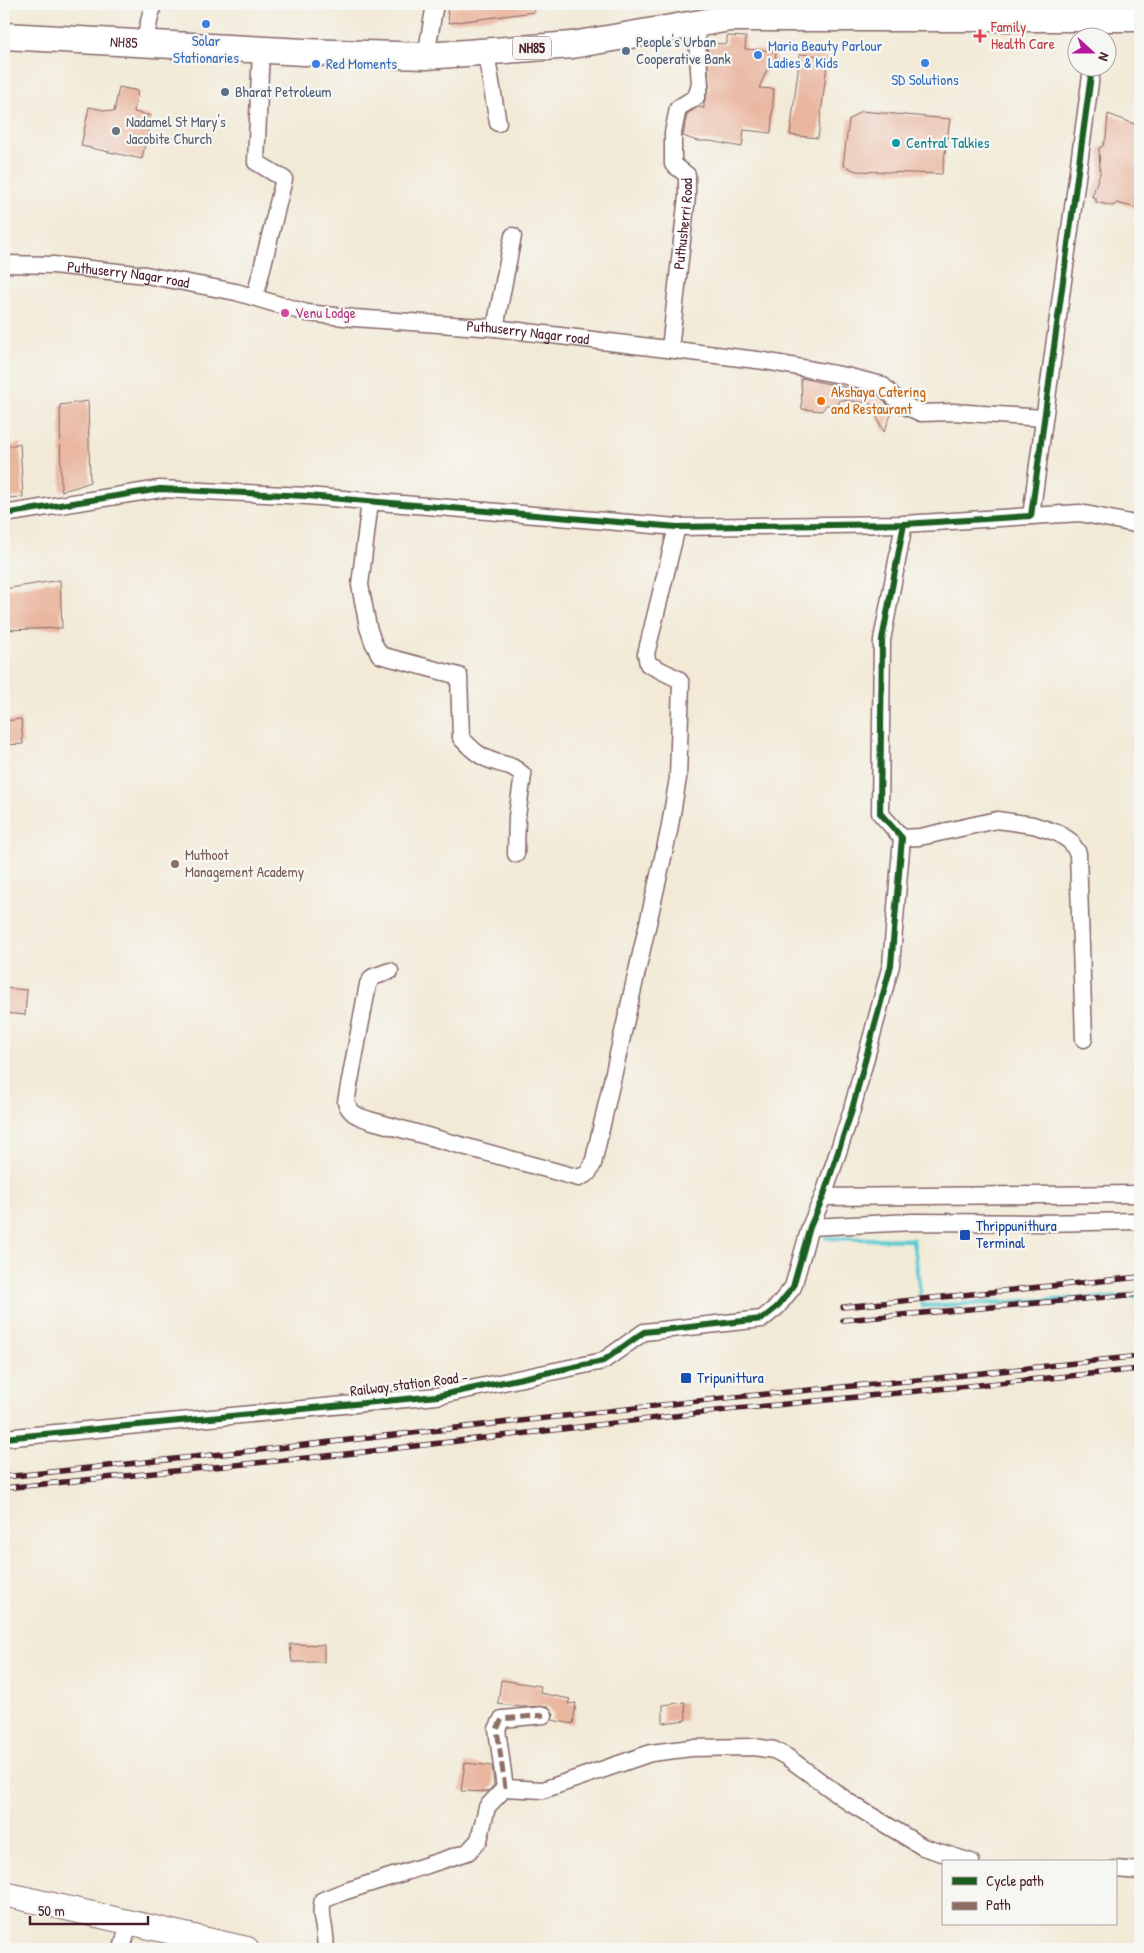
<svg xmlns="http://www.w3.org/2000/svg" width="1144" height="1953" viewBox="0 0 1144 1953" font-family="'Patrick Hand',sans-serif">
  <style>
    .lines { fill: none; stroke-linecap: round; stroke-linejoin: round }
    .stream { stroke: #5dcad2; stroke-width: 4.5 }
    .building { fill: #e9b59e }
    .minor-casing { stroke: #856667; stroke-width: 19 }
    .secondary-casing { stroke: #856667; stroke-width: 26 }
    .primary-casing { stroke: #856667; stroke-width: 29 }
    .minor { stroke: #fff; stroke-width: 16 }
    .secondary { stroke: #fff; stroke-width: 24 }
    .primary { stroke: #fff; stroke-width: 26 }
    .rail-casing { stroke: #4a1f2b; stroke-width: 5.5 }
    .rail { stroke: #f6f6f2; stroke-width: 4; stroke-dasharray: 11; stroke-linecap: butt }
    .quiet { stroke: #8d6e63; stroke-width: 5; stroke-dasharray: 10 5; stroke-linecap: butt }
    .cycleway-casing { stroke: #f6f6f2; stroke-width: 9 }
    .cycleway { stroke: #1b5e20; stroke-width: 6 }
    .shop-dot { fill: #3f7fe0; stroke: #f6f6f2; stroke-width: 2 }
    .health-dot { fill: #e0444e; stroke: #f6f6f2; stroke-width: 2 }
    .service-dot { fill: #5c6f8a; stroke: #f6f6f2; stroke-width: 2 }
    .worship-dot { fill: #6b7280; stroke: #f6f6f2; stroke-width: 2 }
    .culture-dot { fill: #0f9aa8; stroke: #f6f6f2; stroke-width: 2 }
    .hotel-dot { fill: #d1479c; stroke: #f6f6f2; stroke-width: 2 }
    .food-dot { fill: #e8710a; stroke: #f6f6f2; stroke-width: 2 }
    .education-dot { fill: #8d6e63; stroke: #f6f6f2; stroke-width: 2 }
    .transit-dot { fill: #1a4fb4; stroke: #f6f6f2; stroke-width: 2 }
    .labels { text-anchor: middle; stroke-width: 4.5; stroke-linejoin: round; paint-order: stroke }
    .shield { fill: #f6f6f2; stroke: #7e6067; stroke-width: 1 }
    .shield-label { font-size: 14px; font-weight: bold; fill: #4a1f2b }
    .health-label { font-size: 15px; fill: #be3a42; stroke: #f6f6f2; text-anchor: start }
    .shop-label { font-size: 15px; fill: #366cbe; stroke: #f6f6f2 }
    .service-label { font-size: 15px; fill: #4e5e75; stroke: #f6f6f2; text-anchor: start }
    .street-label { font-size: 15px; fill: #4a1f2b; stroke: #f6f6f2 }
    .worship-label { font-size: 15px; fill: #5b616d; stroke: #f6f6f2; text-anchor: start }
    .culture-label { font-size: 15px; fill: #0d838f; stroke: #f6f6f2; text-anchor: start }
    .hotel-label { font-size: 15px; fill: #b23c85; stroke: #f6f6f2; text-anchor: start }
    .food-label { font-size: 15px; fill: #c56008; stroke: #f6f6f2; text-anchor: start }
    .education-label { font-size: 15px; fill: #785e54; stroke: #f6f6f2; text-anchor: start }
    .transit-label { font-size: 15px; fill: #164399; stroke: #f6f6f2; text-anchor: start }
  </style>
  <rect width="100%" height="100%" fill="#f6f6f2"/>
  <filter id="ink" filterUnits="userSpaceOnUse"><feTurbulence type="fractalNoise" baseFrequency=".02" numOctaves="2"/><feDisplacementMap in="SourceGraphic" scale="10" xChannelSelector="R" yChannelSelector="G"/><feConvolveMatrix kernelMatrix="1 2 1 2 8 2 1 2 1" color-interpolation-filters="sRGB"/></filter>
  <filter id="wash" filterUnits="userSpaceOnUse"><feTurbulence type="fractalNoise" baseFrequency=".0096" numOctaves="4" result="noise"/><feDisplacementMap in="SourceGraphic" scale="20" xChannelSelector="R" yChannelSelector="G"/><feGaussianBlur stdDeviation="1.12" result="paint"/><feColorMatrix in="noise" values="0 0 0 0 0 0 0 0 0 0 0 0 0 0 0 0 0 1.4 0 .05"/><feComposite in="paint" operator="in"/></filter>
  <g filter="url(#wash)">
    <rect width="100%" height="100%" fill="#f2ead7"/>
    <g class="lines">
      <polyline class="stream" points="826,1238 913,1240 922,1306 1140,1296"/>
    </g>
    <g id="blocks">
      <g class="building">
        <polygon points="481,4 534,4 534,12 449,23 447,8"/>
        <polygon points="727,36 746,37 745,49 776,51 775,66 769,65 759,88 774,89 771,133 744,130 742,147 710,141 697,141 683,136 687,114 698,107 704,108 704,102 709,88 707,43 727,44"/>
        <polygon points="800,54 828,57 818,138 790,135"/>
        <polygon points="119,87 138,91 134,112 151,116 142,159 81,146 89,107 114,112"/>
        <polygon points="861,111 950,119 942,174 856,171 843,165 849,120"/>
        <polygon points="1108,114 1140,126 1140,209 1117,203 1113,206 1096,202 1096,198 1092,197 1100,173 1099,148 1103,146 1106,138"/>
        <polygon points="801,378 877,394 893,410 884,432 870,403 840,400 838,405 826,405 822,411 802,409"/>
        <polygon points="88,401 90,482 77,487 61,491 60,405"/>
        <polygon points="20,443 23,497 4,498 4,445 11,446"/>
        <polygon points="60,580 62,628 4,630 4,589"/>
        <polygon points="21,719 23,744 4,745 4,721"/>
        <polygon points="4,988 27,990 25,1015 4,1013"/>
        <polygon points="290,1644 324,1645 324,1662 292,1662"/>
        <polygon points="501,1680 541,1686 540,1693 570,1699 568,1704 576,1703 573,1724 552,1720 554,1714 548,1706 521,1707 498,1704"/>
        <polygon points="685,1702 686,1720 663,1723 663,1705"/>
        <polygon points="465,1763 492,1766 494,1785 487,1792 461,1791"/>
      </g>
    </g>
  </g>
  <g filter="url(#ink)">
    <use href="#blocks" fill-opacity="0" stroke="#856667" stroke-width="1"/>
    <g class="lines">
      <defs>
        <g id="minor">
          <polyline points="1096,38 1099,17"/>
          <polyline points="144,44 153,4"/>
          <polyline points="486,53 498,123"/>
          <polyline points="426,56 435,4"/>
          <path id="s1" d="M 4,264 L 53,265 L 146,275 L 236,292 L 307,313 L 354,318 L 495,328 L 765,361 L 846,376 L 882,385 L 901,404 L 921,413 L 953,412 L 1043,418"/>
          <polyline points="255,297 284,179 256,162 261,50"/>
          <polyline points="495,328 513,236"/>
          <path id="s2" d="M 670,349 L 687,196 L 687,175 L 673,164 L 673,133 L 678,108 L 696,97 L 700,85 L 696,24"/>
          <path d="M 370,501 L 360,585 L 368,627 L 373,642 L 380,655 L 459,676 L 461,738 C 470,747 478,756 490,760 C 506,767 509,762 523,775 L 517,816 L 516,854"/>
          <polyline points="4,514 160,489 307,496 677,527 904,524 1031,516 1092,68"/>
          <polyline points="1031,516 1080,513 1140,525"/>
          <polyline points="902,838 920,837 997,820 1033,825 1058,833 1070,841 1078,853 1084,1039"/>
          <path d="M 390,971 L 373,977 L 368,984 L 346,1102 C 350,1114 358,1116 369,1120 L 579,1178 L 588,1173 L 593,1164 L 669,831 L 678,778 L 681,683 L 678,679 L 648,664 L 646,654 L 677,527"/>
          <polyline points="823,1197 1140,1194"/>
          <polyline points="810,1227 913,1222 1040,1223 1140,1221"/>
          <polyline points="4,1438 437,1396 603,1361 644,1332 762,1319 777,1307 793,1287 810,1227 823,1197 851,1113 891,965 902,838 880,813 882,640 904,524"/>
          <polyline points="505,1788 497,1729 502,1719 544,1715"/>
          <polyline points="1115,1869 1140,1871"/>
          <polyline points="122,1949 129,1923"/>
          <path d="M 325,1949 C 328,1932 318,1916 323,1900 L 343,1892 L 468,1852 L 479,1840 L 487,1807 L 505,1788 L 543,1790 L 651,1753 L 691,1748 L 754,1747 L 774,1750 L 787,1757 L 850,1803 L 923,1847 L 971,1862"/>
        </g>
        <polyline id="secondary" points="4,1894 247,1949"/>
        <g id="primary">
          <path id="s3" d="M 4,36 L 304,52 L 426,56 L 572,45 L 730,18 L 1140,18"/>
        </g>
      </defs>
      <use href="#minor" class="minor-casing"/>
      <use href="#secondary" class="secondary-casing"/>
      <use href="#primary" class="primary-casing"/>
      <use href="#minor" class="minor"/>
      <use href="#secondary" class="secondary"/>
      <use href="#primary" class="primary"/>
      <defs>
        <g id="rail">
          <polyline points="843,1307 1140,1277"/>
          <polyline points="843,1320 1140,1294"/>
          <polyline points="4,1477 278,1448 725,1398 928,1379 1140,1356"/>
          <polyline points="4,1488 346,1454 726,1410 1140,1369"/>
        </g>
      </defs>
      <use href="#rail" class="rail-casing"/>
      <use href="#rail" class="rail"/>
      <polyline class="quiet" points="505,1788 497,1729 502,1719 544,1715"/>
      <defs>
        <g id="cycleway">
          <polyline points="4,514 160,489 307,496 677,527 904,524 1031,516 1092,68"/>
          <polyline points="4,1438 437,1396 603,1361 644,1332 762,1319 777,1307 793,1287 810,1227 823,1197 851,1113 891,965 902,838 880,813 882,640 904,524"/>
        </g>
      </defs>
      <use href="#cycleway" class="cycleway-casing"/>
      <use href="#cycleway" class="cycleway"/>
    </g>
  </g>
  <g class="shop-dot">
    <circle cx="206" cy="24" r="5"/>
    <circle cx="758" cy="55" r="5"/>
    <circle cx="925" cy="63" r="5"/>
    <circle cx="316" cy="64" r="5"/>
  </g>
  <path class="health-dot" d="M977.5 28.5h5v5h5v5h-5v5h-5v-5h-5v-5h5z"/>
  <g class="service-dot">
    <circle cx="626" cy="51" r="5"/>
    <circle cx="225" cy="92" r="5"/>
  </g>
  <circle class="worship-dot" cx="116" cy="131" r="5"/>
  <circle class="culture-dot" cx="896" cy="143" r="5"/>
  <circle class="hotel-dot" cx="285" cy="313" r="5"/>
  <circle class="food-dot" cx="821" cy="401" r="5"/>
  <circle class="education-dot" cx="175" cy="864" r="5"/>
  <g class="transit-dot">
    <rect x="959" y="1229" width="12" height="12" rx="2.5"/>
    <rect x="680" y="1372" width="12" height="12" rx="2.5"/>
  </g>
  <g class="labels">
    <rect class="shield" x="513" y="36.5" width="38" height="23" rx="4"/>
    <g class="shield-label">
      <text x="532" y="53">NH85</text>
    </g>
    <g class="health-label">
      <text x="991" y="32">Family<tspan x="991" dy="17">Health Care</tspan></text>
    </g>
    <g class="shop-label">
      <text x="206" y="46">Solar<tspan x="206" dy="17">Stationaries</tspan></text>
      <text x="768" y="51" text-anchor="start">Maria Beauty Parlour<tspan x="768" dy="17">Ladies &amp; Kids</tspan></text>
      <text x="326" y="69" text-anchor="start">Red Moments</text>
      <text x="925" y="85">SD Solutions</text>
    </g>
    <g class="service-label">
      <text x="636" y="47">People's Urban<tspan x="636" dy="17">Cooperative Bank</tspan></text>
      <text x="235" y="97">Bharat Petroleum</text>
    </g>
    <g class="street-label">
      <text dy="5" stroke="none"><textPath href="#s3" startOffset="120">NH85</textPath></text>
      <text dy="5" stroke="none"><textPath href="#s2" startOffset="126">Puthusherri Road</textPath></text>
      <text dy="5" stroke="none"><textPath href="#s1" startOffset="125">Puthuserry Nagar road</textPath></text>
      <text dy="5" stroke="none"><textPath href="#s1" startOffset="530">Puthuserry Nagar road</textPath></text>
      <text transform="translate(409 1384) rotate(-7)" y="5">Railway station Road -</text>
    </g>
    <g class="worship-label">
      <text x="126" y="127">Nadamel St Mary's<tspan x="126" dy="17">Jacobite Church</tspan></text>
    </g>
    <g class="culture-label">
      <text x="906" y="148">Central Talkies</text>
    </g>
    <g class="hotel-label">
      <text x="295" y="318">Venu Lodge</text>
    </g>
    <g class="food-label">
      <text x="831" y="397">Akshaya Catering<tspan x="831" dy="17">and Restaurant</tspan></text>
    </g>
    <g class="education-label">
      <text x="185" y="860">Muthoot<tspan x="185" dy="17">Management Academy</tspan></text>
    </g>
    <g class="transit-label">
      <text x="976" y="1231">Thrippunithura<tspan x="976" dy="17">Terminal</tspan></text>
      <text x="697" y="1383">Tripunittura</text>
    </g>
  </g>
  <rect width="1144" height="1953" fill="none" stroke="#f6f6f2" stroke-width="20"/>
  <rect x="942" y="1860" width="175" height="65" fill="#f6f6f2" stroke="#b1a0a2"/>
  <rect x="952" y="1877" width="25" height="8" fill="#1b5e20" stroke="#b1a0a2"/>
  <text x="986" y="1886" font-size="15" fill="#4a1f2b">Cycle path</text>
  <rect x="952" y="1902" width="25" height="8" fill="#8d6e63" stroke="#b1a0a2"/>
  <text x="986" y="1910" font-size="15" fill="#4a1f2b">Path</text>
  <g transform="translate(1092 52) rotate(111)"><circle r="24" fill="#f6f6f2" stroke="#b1a0a2"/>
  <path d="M0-4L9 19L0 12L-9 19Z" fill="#b5179e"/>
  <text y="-8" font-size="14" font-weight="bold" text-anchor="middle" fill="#4a1f2b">N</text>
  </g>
  <path d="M30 1916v8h118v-8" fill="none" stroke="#4a1f2b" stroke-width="2.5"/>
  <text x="38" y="1916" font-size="15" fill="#4a1f2b" stroke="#f6f6f2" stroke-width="4" paint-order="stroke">50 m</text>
</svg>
